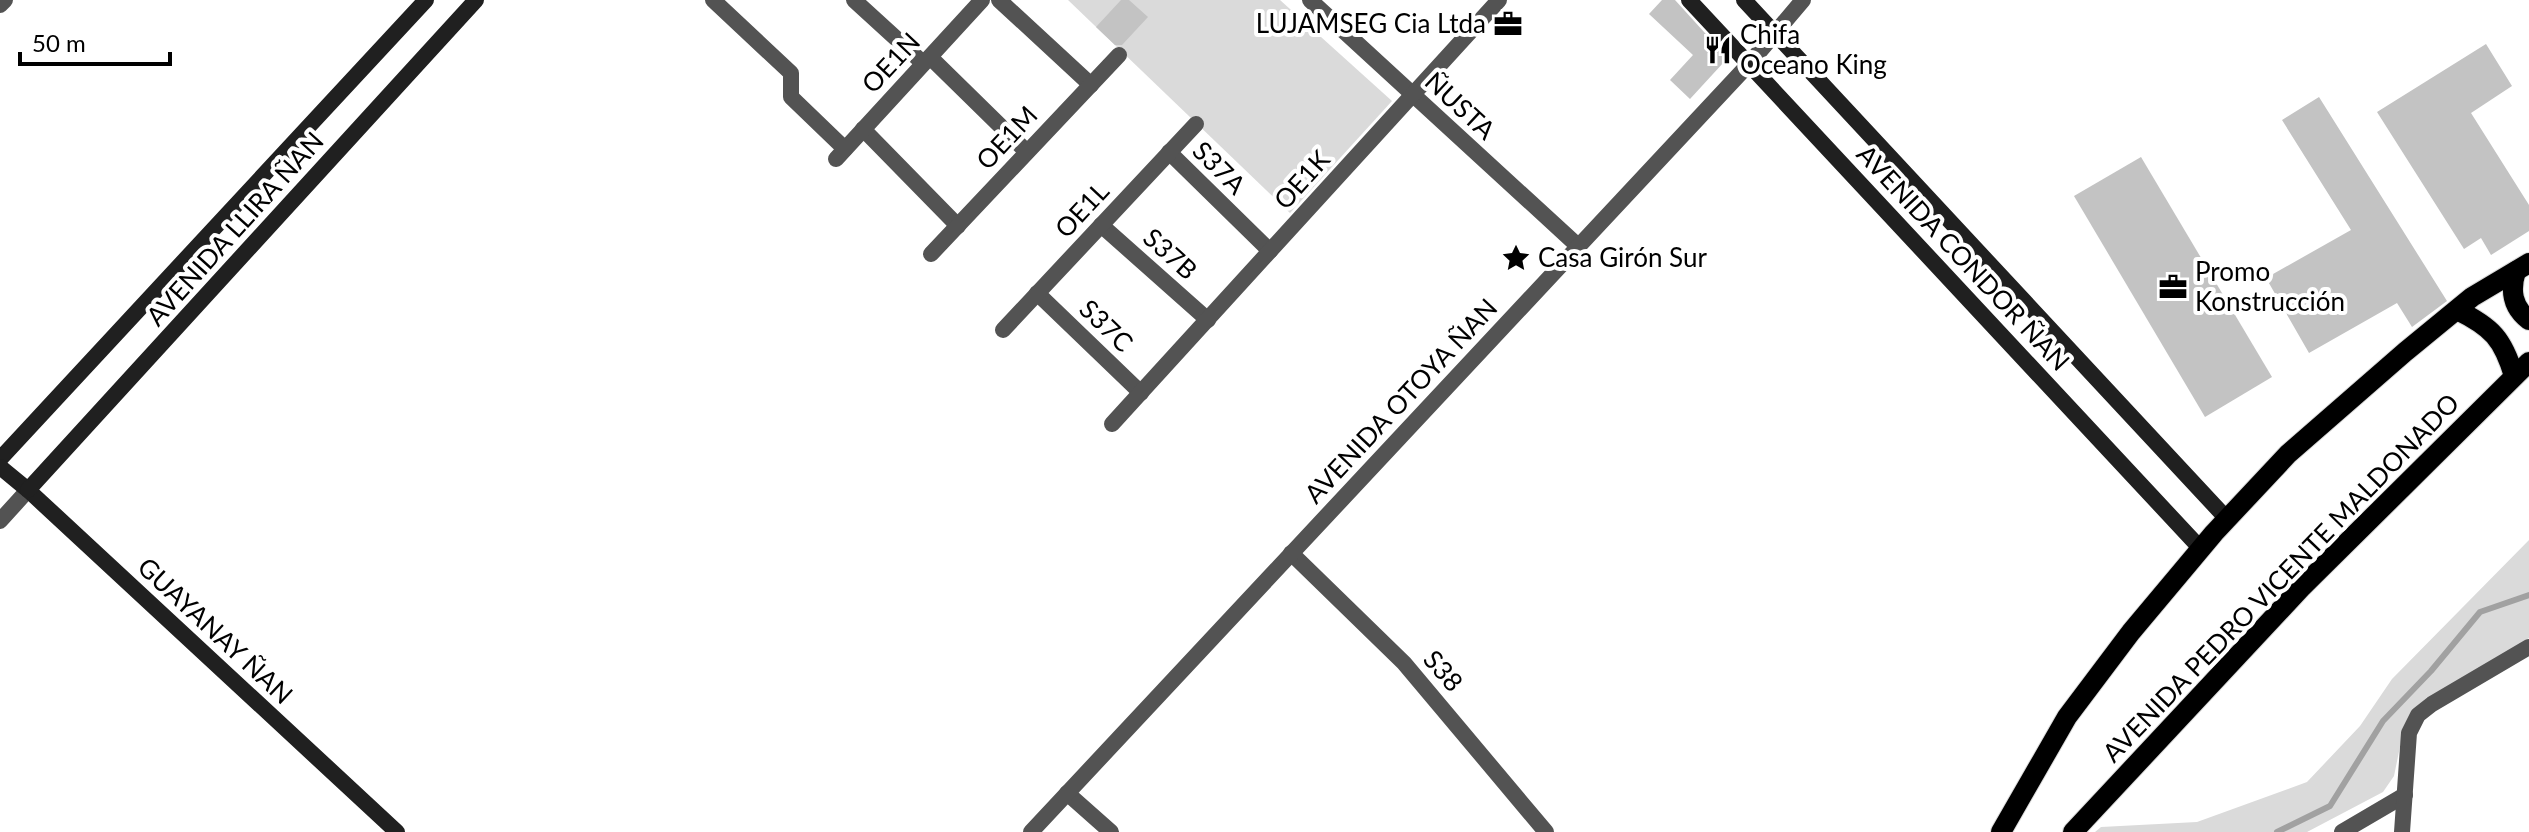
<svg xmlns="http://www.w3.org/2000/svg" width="2529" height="832" viewBox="0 0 2529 832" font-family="Lato,sans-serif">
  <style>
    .green { fill: #dadada }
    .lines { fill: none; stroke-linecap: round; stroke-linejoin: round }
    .stream { stroke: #a1a1a1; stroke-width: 6 }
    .building { fill: #c3c3c3 }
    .primary-casing { stroke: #dbdbdb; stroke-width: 22 }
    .street { stroke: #535353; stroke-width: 16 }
    .secondary { stroke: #202020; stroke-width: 16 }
    .primary { stroke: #000; stroke-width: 20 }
    .labels { text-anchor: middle; stroke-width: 8; stroke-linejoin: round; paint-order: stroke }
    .poi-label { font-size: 26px; fill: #000; stroke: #fff; text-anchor: start }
    .street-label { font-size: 26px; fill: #000; stroke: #fff }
  </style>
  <rect width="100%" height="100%" fill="#fff"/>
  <g class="green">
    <polygon points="1068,0 1280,0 1392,101 1290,213"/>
    <polygon points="2529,540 2529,638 2421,706 2403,732 2394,776 2383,792 2307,832 2095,832 2101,827 2197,822 2307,782 2360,726 2392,679"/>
  </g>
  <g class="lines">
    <polyline class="stream" points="2277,832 2330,806 2383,721 2431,671 2480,612 2529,595"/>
  </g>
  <g class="building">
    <polygon points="1121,0 1129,0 1148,17 1122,45 1115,45 1096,27"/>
    <polygon points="1662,0 1675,0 1724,54 1724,62 1690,99 1670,80 1693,55 1649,14"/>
    <polygon points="2486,44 2512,86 2471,113 2529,205 2529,231 2491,255 2481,238 2464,249 2377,112"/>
    <polygon points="2319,97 2447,301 2412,327 2397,303 2309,353 2266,278 2351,230 2282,120"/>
    <polygon points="2141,157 2272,377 2205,417 2074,196"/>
  </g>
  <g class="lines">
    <defs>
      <g id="primary">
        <path d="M 2516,271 C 2510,290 2512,307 2529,320"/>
        <path d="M 2457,310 C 2492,327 2503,339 2514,376"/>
        <polyline points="2001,832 2067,717 2131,632 2214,533 2288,454 2405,352 2472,297 2529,263"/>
        <polyline points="2073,832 2301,588 2529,362"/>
      </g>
    </defs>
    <use href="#primary" class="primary-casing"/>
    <g class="street">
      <polyline points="713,0 791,73 791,97 845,149"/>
      <polyline points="854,0 923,63"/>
      <polyline points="999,0 1091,85"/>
      <polyline points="1310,0 1578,246"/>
      <polyline points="0,5 5,0"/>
      <polyline points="930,57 1027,152"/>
      <polyline points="863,129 958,226"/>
      <polyline points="1169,152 1270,251"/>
      <polyline points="836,159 982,0"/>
      <polyline points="1101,225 1208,320"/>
      <polyline points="931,254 1119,55"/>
      <polyline points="1037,293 1141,393"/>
      <polyline points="1003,330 1196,124"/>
      <polyline points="1112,424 1499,0"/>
      <polyline points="0,521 28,490"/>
      <polyline points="1291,553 1404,663 1546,832"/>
      <polyline points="1067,793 1111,832"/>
      <polyline points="1031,832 1749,64 1803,0"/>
      <polyline points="2342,832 2405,795"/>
      <polyline points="2402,832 2409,733 2418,715 2432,704 2529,647"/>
    </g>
    <g class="secondary">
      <polyline points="1689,0 2201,549"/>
      <polyline points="1744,0 2228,520"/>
      <polyline points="0,459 426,0"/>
      <polyline points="0,467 28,490 397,832"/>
      <polyline points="28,490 476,0"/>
    </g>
    <use href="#primary" class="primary"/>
  </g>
  <defs>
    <symbol id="office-bare" viewBox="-9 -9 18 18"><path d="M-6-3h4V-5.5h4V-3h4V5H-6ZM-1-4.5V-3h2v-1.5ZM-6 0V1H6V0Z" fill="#000" stroke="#fff" stroke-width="2.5" paint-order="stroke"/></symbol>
    <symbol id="restaurant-bare" viewBox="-9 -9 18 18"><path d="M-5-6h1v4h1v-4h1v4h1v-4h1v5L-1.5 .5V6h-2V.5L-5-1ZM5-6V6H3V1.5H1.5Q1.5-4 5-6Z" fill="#000" stroke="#fff" stroke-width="2.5" paint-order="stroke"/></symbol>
    <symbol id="sight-bare" viewBox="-9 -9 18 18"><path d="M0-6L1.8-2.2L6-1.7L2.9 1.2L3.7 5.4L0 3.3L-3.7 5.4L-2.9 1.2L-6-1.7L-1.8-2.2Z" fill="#000" stroke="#fff" stroke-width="2.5" paint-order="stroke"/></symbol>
  </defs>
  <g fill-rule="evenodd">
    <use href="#office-bare" x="1488" y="4" width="40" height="40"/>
    <use href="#restaurant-bare" x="1698" y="30" width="40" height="40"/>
    <use href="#sight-bare" x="1496" y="238" width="40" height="40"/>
    <use href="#office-bare" x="2153" y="267" width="40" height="40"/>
  </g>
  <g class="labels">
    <g class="poi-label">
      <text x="1486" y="33" text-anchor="end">LUJAMSEG Cia Ltda</text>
      <text x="1740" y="44">Chifa<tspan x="1740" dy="30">Oceano King</tspan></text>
      <text x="1538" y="267">Casa Girón Sur</text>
      <text x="2195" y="281">Promo<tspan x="2195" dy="30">Konstrucción</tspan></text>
    </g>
    <g class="street-label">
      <text transform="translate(891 63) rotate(-47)" y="9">OE1N</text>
      <text transform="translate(1460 106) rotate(43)" y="9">ÑUSTA</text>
      <text transform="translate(1007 138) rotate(-47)" y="9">OE1M</text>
      <text transform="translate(1219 168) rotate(45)" y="9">S37A</text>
      <text transform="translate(1302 180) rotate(-48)" y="9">OE1K</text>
      <text transform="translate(1082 210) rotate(-47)" y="9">OE1L</text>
      <text transform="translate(235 229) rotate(-48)" y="9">AVENIDA LLIRA ÑAN</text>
      <text transform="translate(1170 254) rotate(42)" y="9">S37B</text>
      <text transform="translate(1963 258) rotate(47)" y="9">AVENIDA CONDOR ÑAN</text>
      <text transform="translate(1106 326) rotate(44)" y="9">S37C</text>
      <text transform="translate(1401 401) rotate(-47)" y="9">AVENIDA OTOYA ÑAN</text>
      <text transform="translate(2281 578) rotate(-46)" y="9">AVENIDA PEDRO VICENTE MALDONADO</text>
      <text transform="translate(215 631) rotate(43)" y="9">GUAYANAY ÑAN</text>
      <text transform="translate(1443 671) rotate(49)" y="9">S38</text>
    </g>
  </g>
  <path d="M20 52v12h150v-12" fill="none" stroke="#000000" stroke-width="4"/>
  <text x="32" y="52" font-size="24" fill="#000000" stroke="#ffffff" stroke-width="6" paint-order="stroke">50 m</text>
</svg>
